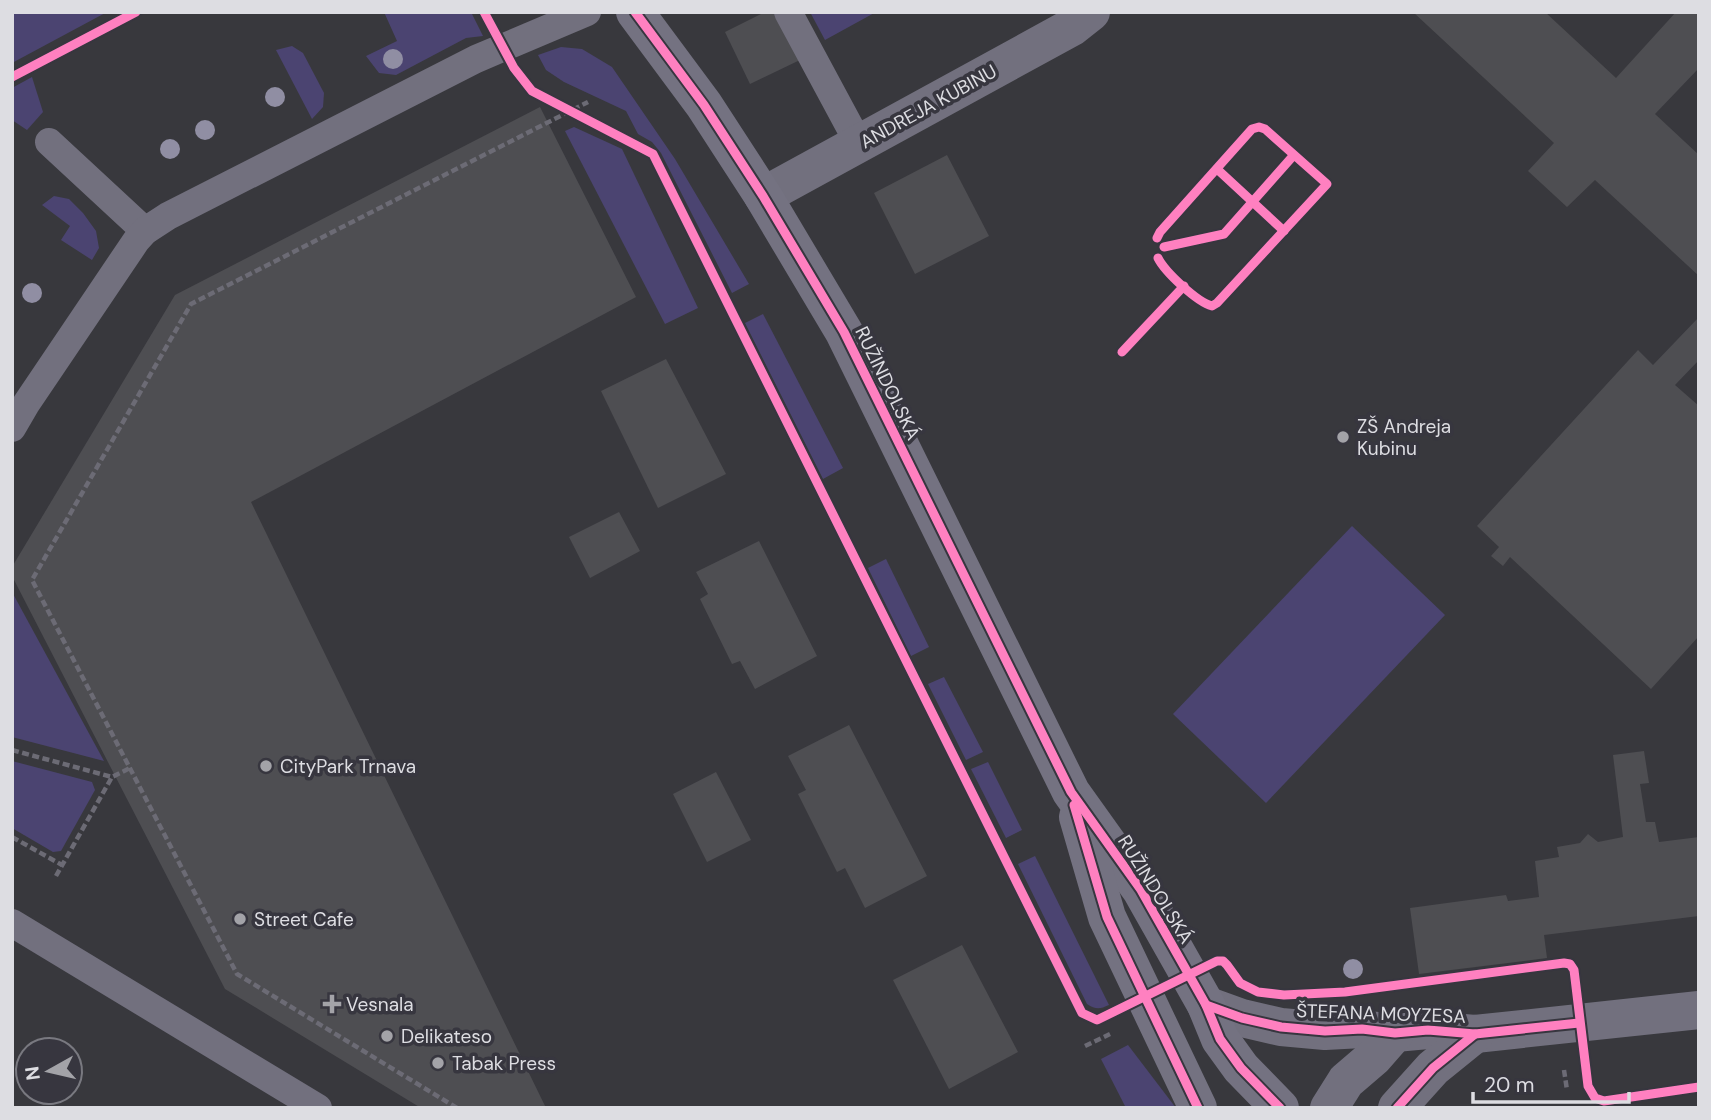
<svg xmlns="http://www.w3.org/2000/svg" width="1711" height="1120" viewBox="0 0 1711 1120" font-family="'DM Sans',sans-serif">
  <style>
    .green { fill: #4b4471 }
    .building { fill: #4e4e52 }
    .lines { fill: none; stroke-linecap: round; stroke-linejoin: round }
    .path { stroke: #6c6b75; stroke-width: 4.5; stroke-dasharray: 7 3.5; stroke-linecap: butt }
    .service { stroke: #72707e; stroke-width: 28 }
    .minor { stroke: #72707e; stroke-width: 38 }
    .secondary { stroke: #747281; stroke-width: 38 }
    .cycleway-casing { stroke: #37363f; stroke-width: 13 }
    .cycleway { stroke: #ff80c0; stroke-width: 9 }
    .tree { fill: #908ea3 }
    .poi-dot { fill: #a3a3a8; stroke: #37363f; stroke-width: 2.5 }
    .labels { text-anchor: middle; stroke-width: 7; stroke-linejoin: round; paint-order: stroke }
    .street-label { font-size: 19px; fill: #dddde2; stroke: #37363f }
    .poi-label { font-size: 19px; fill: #dddde2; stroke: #37363f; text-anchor: start }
  </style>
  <rect width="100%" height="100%" fill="#38383d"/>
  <g class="green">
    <polygon points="12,12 107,12 12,63"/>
    <polygon points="384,12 471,12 483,36 466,38 396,75 379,73 366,56 397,41"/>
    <polygon points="810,12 876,12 825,40"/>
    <polygon points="292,46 303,53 324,93 323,107 312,119 276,50"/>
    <polygon points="561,47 582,49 612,67 675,159 749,284 732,293 661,153 652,142 638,134 626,111 564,82 546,70 538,55"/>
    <polygon points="32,77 43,112 27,130 12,120 12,88"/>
    <polygon points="574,127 622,149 698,308 665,324 565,131"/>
    <polygon points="54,196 69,199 83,213 96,231 99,248 92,260 61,240 70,226 42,205"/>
    <polygon points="763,314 843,468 823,479 745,323"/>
    <polygon points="1352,526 1445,615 1266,803 1173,714"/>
    <polygon points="886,559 929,647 911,656 868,568"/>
    <polygon points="12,592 104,761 12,737"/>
    <polygon points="944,677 983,752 966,760 928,684"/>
    <polygon points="12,761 92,782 95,790 61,851 53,852 12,828"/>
    <polygon points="988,762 1022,830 1006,838 971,769"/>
    <path d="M 1035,856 L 1109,1005 C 1100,1009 1096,1010 1087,1004 L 1018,864 Z"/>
    <polygon points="1128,1045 1176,1108 1126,1108 1101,1059"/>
  </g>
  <g class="building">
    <polygon points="765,12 776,12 800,60 750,84 725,32"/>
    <polygon points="1413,12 1545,12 1616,78 1676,12 1699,12 1699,68 1655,114 1699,155 1699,276 1595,180 1567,207 1528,171 1554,143"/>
    <polygon points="540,107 636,297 251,502 546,1108 421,1108 225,989 12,576 12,567 175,295"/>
    <polygon points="947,155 989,236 915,274 874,193"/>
    <polygon points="1699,317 1699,360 1675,385 1699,406 1699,636 1651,689 1510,557 1503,566 1491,556 1499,547 1477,526 1638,350 1653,365"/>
    <polygon points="666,359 726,474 658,508 601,391"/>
    <polygon points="619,512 640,551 590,578 569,537"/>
    <polygon points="759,541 817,656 755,689 740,661 732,664 700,599 708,594 696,572"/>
    <polygon points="849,725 927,876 865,908 845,868 837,872 798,794 806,790 788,756"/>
    <polygon points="1644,751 1649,783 1640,784 1646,822 1655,822 1659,842 1699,837 1699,887 1697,887 1699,916 1544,935 1547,958 1419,974 1410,908 1506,895 1508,901 1539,897 1535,861 1559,857 1557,847 1580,843 1588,834 1598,842 1623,837 1613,755"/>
    <polygon points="716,772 751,840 707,862 673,794"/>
    <polygon points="962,945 1018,1052 949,1089 893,980"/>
  </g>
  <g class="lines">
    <g class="path">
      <polyline points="12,750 112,777 130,768"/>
      <polyline points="12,837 62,865"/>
      <polyline points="56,876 112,777"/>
      <polyline points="1085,1046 1110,1034"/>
      <polyline points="1564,1070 1567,1090"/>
      <polyline points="457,1108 237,974 32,580 191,304 588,102"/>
    </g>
    <g class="service">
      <polyline points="788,12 859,144"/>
      <polyline points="49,142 145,231"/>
      <polyline points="12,428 26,404 136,241 145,231 168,216 476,59 587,12"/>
      <polyline points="12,923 318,1108"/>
    </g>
    <g class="minor">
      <polyline points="763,196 1072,27 1091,12"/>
      <polyline points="1206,1005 1242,1018 1281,1027 1325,1031 1362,1029 1395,1033 1428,1030 1475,1034 1699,1010"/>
      <polyline points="1329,1108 1346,1081 1374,1057 1395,1033"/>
      <polyline points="1397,1108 1433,1068 1475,1034"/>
    </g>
    <g class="secondary">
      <polyline points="635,12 704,105 763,196 844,332 1071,792 1141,890 1206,1005 1220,1039 1241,1068 1280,1108"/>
      <polyline points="1078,817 1107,917 1198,1108"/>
    </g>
    <defs>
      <g id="cycleway">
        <polyline points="484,12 514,68 532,91 653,154 1082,1013 1097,1020 1217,961 1223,961 1227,965 1240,983 1258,992 1284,995 1345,992 1564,963 1570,964 1574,970 1588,1086 1595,1098 1604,1101 1699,1087"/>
        <polyline points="635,12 704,105 763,196 844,332 1071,792 1141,890 1206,1005 1220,1039 1241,1068 1280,1108"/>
        <polyline points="12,77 136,12"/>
        <polyline points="1217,169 1284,231"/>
        <path d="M 1157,238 L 1160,232 L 1252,129 L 1259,127 L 1265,129 L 1327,184 L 1217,303 L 1212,306 C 1197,302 1165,272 1158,258"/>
        <polyline points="1164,247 1224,234 1293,156"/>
        <polyline points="1122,352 1184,286"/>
        <polyline points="1074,805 1107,917 1198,1108"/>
        <polyline points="1206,1005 1242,1018 1281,1027 1325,1031 1362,1029 1395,1033 1428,1030 1475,1034 1579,1023"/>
        <polyline points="1397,1108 1433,1068 1475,1034"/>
      </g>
    </defs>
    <use href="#cycleway" class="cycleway-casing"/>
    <use href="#cycleway" class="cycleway"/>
  </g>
  <g class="tree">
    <circle cx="393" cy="59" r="10"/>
    <circle cx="275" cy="97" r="10"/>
    <circle cx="205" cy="130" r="10"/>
    <circle cx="170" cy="149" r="10"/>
    <circle cx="32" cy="293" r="10"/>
    <circle cx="1353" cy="969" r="10"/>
  </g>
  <g class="poi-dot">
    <circle cx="1343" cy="437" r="7"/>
    <circle cx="266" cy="766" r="7"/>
    <circle cx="240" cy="919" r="7"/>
    <path d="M328.5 993.5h7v7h7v7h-7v7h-7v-7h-7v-7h7z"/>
    <circle cx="387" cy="1036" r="7"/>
    <circle cx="438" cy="1063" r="7"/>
  </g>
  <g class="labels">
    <g class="street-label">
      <text transform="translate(928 106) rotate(-29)" y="7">ANDREJA KUBINU</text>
      <text transform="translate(888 383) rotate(64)" y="7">RUŽINDOLSKÁ</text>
      <text transform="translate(1156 889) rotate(58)" y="7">RUŽINDOLSKÁ</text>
      <text transform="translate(1381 1013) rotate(2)" y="7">ŠTEFANA MOYZESA</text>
    </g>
    <g class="poi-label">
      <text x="1357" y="433">ZŠ Andreja<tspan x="1357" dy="22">Kubinu</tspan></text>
      <text x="280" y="773">CityPark Trnava</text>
      <text x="254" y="926">Street Cafe</text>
      <text x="346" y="1011">Vesnala</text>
      <text x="401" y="1043">Delikateso</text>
      <text x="452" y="1070">Tabak Press</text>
    </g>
  </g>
  <rect width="1711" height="1120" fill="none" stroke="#dddde2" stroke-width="28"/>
  <g transform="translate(49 1071) rotate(262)"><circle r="33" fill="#37363f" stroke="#797980" stroke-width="2"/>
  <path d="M0-5L12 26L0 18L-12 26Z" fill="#a3a3a8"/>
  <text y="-10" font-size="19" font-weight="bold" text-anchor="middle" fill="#dddde2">N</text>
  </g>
  <path d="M1473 1092v10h156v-10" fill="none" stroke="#dddde2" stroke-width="3.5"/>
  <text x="1484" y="1092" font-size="21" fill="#dddde2" stroke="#37363f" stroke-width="5" paint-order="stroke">20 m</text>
</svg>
